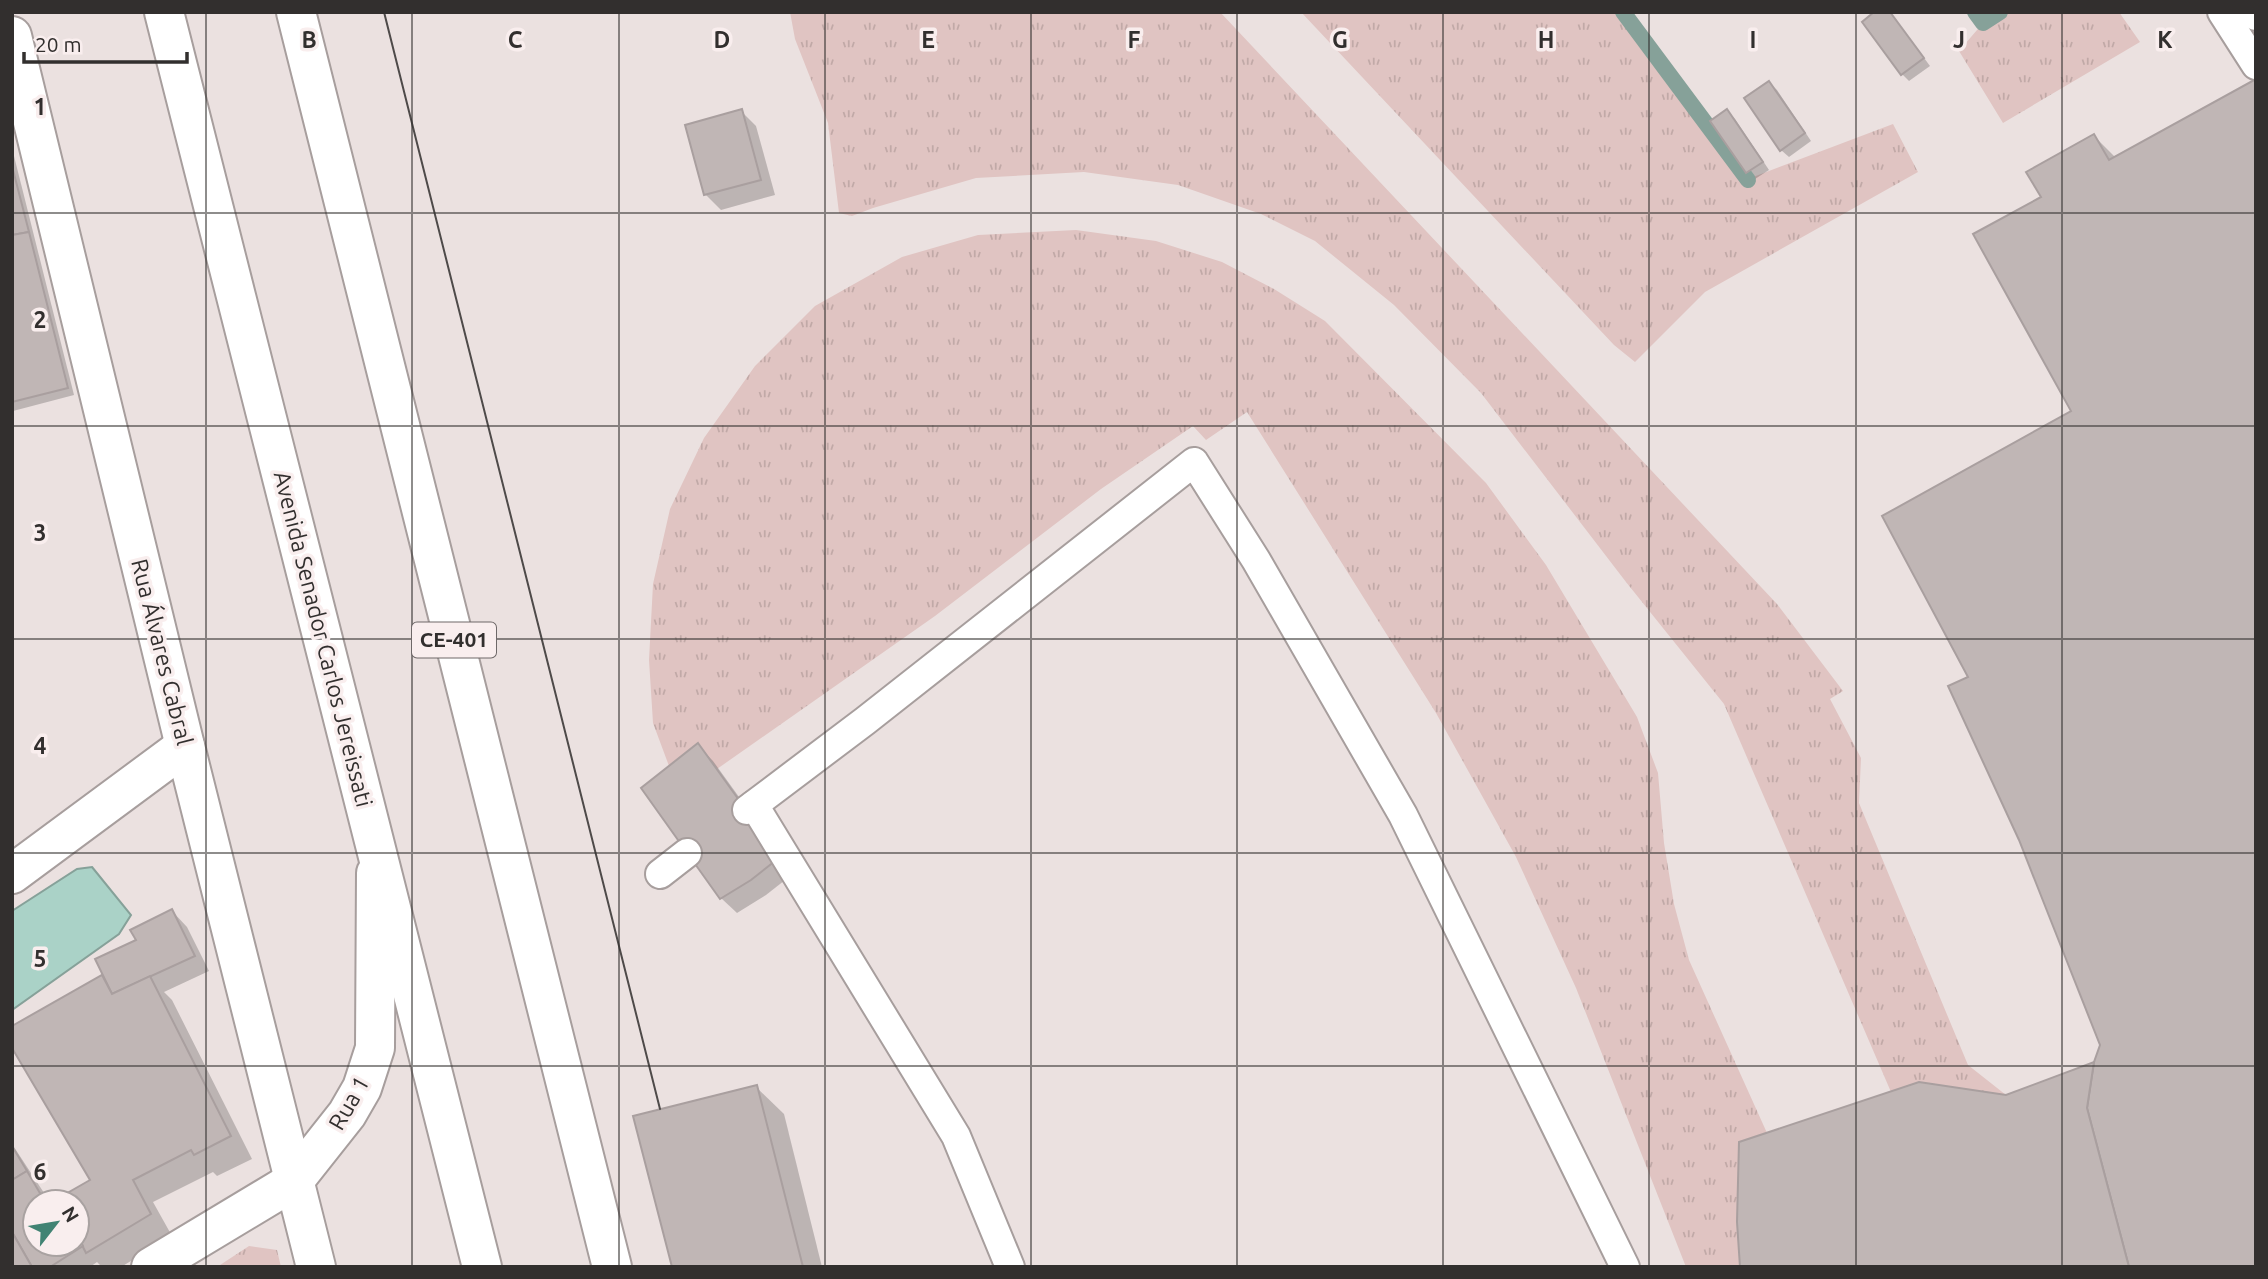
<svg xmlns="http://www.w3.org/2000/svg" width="2268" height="1279" viewBox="0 0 2268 1279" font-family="Ubuntu,sans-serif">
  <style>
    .grass { fill: url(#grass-tufts) }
    .water { fill: #aad2c7; stroke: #86a199; stroke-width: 2 }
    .shadow { fill: #0003; fill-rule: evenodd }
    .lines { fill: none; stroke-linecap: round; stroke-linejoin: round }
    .stream { stroke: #86a199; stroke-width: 16 }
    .building { fill: #c0b6b5; stroke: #a99f9f; stroke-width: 2 }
    .lane-casing { stroke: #a79e9d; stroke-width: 32 }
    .street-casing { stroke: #a79e9d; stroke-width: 42 }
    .primary-casing { stroke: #a79e9d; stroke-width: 42 }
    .lane { stroke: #fff; stroke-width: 28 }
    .street { stroke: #fff; stroke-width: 38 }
    .primary { stroke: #fff; stroke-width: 38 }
    .tram { stroke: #4e4a49; stroke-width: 2 }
    .grid { fill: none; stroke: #322f2e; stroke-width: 2; stroke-opacity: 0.55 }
    .labels { text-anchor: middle; stroke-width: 7; stroke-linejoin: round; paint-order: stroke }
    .shield { fill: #f9eeee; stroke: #6e6868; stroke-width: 2 }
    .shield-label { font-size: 21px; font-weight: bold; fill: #322f2e }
    .street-label { font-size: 23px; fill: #322f2e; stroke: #f9eeee }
    .grid-label { font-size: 23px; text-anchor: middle; font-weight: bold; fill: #322f2e; stroke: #f9eeee; stroke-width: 7; stroke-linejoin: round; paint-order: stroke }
  </style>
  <defs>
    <pattern id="grass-tufts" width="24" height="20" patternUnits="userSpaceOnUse" patternTransform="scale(1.75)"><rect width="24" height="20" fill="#e0c4c2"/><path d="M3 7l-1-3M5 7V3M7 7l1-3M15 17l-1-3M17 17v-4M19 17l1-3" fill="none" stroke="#c1a9a7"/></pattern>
  </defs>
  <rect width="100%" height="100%" fill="#ebe1e0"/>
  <g class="grass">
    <polygon points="790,12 1220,12 1777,604 1843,691 1830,699 1861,758 1859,803 1968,1065 2006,1095 1891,1092 1724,704 1626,582 1481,393 1394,305 1315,241 1261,214 1178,185 1084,172 976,178 873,208 852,216 839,213 828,123 795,39"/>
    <polygon points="1301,12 1623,12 1748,179 1893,124 1918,172 1705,292 1635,362 1614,345"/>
    <polygon points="1974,12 2119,12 2140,42 2003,123 1959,51 1983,23"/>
    <polygon points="1076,230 1156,241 1222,262 1274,289 1325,321 1486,483 1546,565 1637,717 1658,773 1664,843 1674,904 1689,960 1767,1133 1739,1142 1737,1222 1740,1267 1686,1267 1576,988 1516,857 1436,713 1247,412 1206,440 1193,426 1101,489 935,616 717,769 698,744 669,766 653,723 649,660 653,584 670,509 704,438 755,366 815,306 902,257 978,235"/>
    <polygon points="249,1246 277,1250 281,1267 217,1267"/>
  </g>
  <polygon class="water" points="92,867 131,915 119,934 12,1010 12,911 77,869"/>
  <g class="shadow">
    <polygon points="1890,12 1930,66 1909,81 1902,74"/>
    <polygon points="1769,83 1777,90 1811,141 1789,157 1781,150"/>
    <polygon points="741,111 756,126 775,195 721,210 705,194"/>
    <polygon points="1727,111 1735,119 1769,170 1755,179 1747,172"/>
    <polygon points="2094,136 2116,158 2256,1267 2006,1097 2095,1064 2102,1045 1970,678 2073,411 2043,198"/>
    <polygon points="12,148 74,395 13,411 12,410"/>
    <polygon points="698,746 713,761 794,873 766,895 737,913 721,898"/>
    <path d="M 172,911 L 187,927 L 209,971 L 164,992 L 172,1000 L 252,1159 L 217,1176 L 213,1172 L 153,1202 L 172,1236 L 121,1267 L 102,1267 L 97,1262 L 90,1267 L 12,1267 L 12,1144 L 48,1199 L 53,1196 L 58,1200 L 92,1181 L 102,977 L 107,982 L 138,940 ZM 35,1202 L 77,1202 L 77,1244 L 35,1244 Z"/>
    <polygon points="756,1087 784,1114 822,1267 673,1267"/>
  </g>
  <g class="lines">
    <g class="stream">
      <polyline points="1623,12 1748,180"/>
      <polyline points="1975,12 1983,23 2000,12"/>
    </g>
  </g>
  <g class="building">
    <polygon points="1874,12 1890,12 1924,58 1901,75 1862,22"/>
    <polygon points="2256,79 2256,1267 2129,1267 2087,1108 2094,1062 2100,1045 2019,840 1948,686 1968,677 1882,516 2071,411 1973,234 2041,197 2026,172 2094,134 2109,160"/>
    <polygon points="1769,81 1805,133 1780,151 1744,98"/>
    <polygon points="742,109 761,180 704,195 685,125"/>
    <polygon points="1727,109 1763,162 1746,173 1710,121"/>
    <polygon points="12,166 29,232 12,235"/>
    <polygon points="29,232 68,388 12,402 12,235"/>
    <polygon points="698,743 780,857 751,880 720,899 641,788"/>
    <polygon points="172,909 195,956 112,994 95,959 136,940 130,930"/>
    <polygon points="102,975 112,994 150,976 231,1136 194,1155 191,1150 133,1180 151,1214 86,1253 77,1235 77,1202 58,1202 57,1199 90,1180 12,1048 12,1026"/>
    <polygon points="2094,1062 2087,1108 2129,1267 1740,1267 1737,1222 1739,1142 1919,1082 2006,1095"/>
    <polygon points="757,1085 803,1267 672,1267 633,1116"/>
    <polygon points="12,1146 27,1171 12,1180"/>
    <polygon points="27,1171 44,1200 53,1193 58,1202 35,1202 35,1244 77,1244 77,1235 83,1246 50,1267 32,1267 12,1232 12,1180"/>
    <polygon points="12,1232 32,1267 12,1267"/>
  </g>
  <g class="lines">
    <defs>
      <g id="lane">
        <polyline points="2222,12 2256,65"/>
        <polyline points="2253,12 2256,16"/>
        <polyline points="754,805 956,1136 1010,1267"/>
        <polyline points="747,810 865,721 1194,462 1256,560 1403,815 1625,1267"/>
        <polyline points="660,874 687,853"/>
      </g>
      <g id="street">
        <polyline points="12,36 185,746 316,1267"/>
        <polyline points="12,874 185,746"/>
        <polyline points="151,1267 294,1181 347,1114 362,1088 375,1048 376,873"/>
      </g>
      <g id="primary">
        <polyline points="164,12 482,1267"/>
        <polyline points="296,12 612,1267"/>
      </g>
    </defs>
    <use href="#lane" class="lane-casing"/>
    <use href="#street" class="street-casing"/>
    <use href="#primary" class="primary-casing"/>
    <use href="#lane" class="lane"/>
    <use href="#street" class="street"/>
    <use href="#primary" class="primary"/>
    <polyline class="tram" points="384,12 660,1109"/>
  </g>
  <path class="grid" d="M 206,12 L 206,1267M 412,12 L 412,1267M 619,12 L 619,1267M 825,12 L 825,1267M 1031,12 L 1031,1267M 1237,12 L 1237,1267M 1443,12 L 1443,1267M 1649,12 L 1649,1267M 1856,12 L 1856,1267M 2062,12 L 2062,1267M 12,213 L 2256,213M 12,426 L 2256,426M 12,639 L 2256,639M 12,853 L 2256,853M 12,1066 L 2256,1066"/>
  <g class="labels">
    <rect class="shield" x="412" y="622.5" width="84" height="35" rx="5"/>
    <g class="shield-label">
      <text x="454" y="647">CE-401</text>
    </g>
    <g class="street-label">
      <text transform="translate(323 639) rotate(76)" y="8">Avenida Senador Carlos Jereissati</text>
      <text transform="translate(162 652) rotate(76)" y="8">Rua Álvares Cabral</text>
      <text transform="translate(349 1103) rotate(-60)" y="8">Rua 1</text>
    </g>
  </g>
  <g class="grid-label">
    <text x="309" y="48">B</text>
    <text x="515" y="48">C</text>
    <text x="722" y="48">D</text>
    <text x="928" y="48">E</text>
    <text x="1134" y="48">F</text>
    <text x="1340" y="48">G</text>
    <text x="1546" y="48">H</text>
    <text x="1753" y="48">I</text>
    <text x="1959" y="48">J</text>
    <text x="2165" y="48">K</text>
    <text x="40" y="115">1</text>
    <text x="40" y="328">2</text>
    <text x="40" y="541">3</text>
    <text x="40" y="754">4</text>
    <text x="40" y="967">5</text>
    <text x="40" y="1180">6</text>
  </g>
  <rect width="2268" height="1279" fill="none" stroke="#322f2e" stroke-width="28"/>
  <g transform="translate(56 1223) rotate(59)"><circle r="33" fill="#f9eeee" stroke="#a9a2a1" stroke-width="2"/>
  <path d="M0-5L12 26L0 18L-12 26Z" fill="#418373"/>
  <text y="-10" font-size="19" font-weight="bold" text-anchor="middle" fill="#322f2e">N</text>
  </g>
  <path d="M24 52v10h163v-10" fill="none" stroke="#322f2e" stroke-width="3.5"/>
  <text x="35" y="52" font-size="21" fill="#322f2e" stroke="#f9eeee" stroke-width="5" paint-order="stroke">20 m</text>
</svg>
